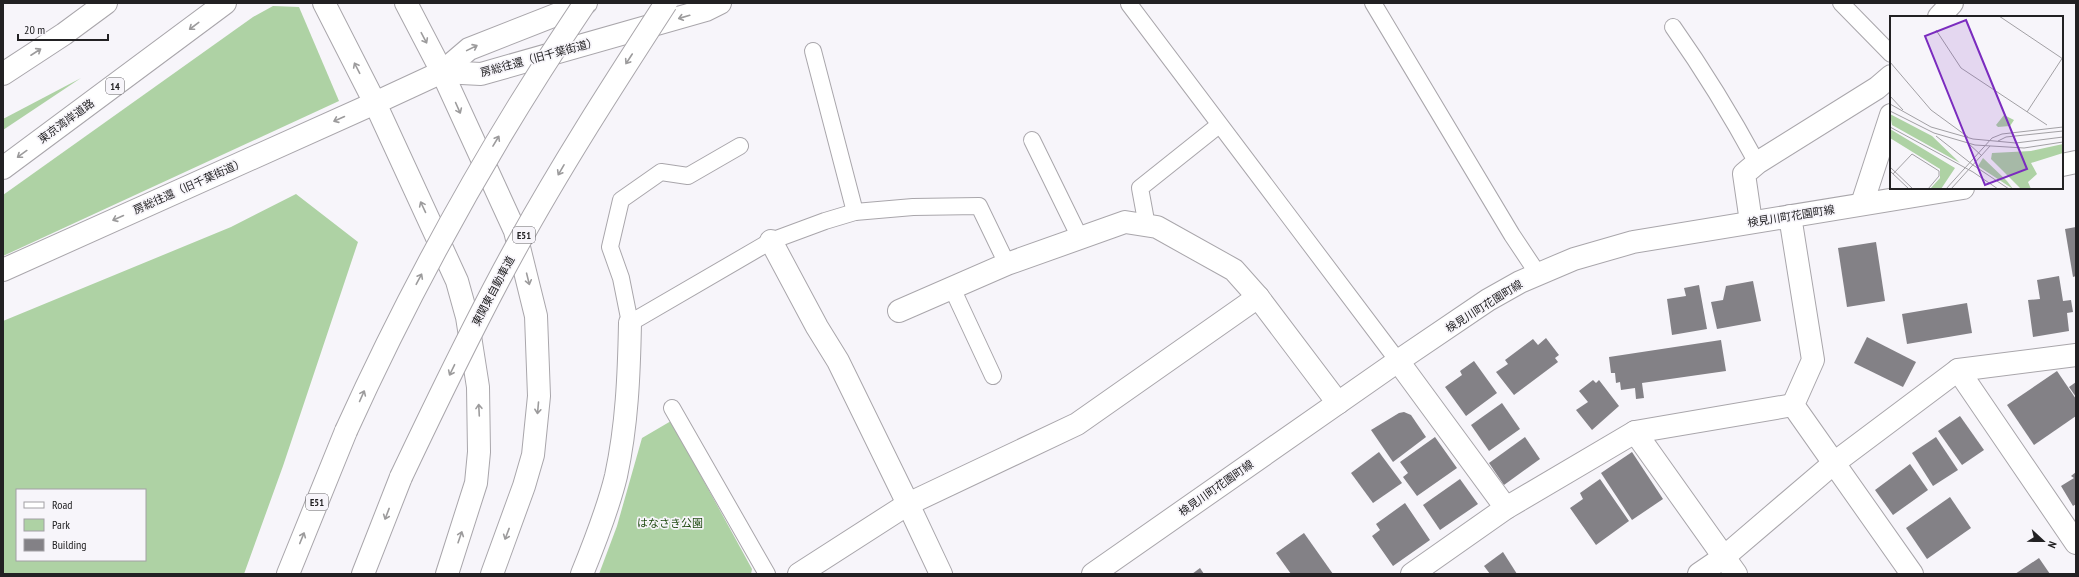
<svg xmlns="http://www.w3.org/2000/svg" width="2079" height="577" viewBox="0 0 2079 577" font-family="'PT Sans Narrow','Noto Sans JP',sans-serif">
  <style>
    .green { fill: #aed2a4; fill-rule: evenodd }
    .building { fill: #838186 }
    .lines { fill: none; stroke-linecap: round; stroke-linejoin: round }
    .service-casing { stroke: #a9a6ab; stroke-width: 18 }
    .minor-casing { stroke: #a9a6ab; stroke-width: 24 }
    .tertiary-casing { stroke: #a9a6ab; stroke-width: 24 }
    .trunk-casing { stroke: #a9a6ab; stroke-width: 24 }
    .motorway-casing { stroke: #a9a6ab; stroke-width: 24 }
    .service { stroke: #fff; stroke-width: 16 }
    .minor { stroke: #fff; stroke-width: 22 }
    .tertiary { stroke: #fff; stroke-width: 22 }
    .trunk { stroke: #fff; stroke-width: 22 }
    .motorway { stroke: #fff; stroke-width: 22 }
    .motorway-bridge-casing { stroke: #a9a6ab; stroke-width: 24; stroke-linecap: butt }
    .motorway-bridge { stroke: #fff; stroke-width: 22 }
    .oneway { stroke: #9c9b9c }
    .labels { text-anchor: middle; stroke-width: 3.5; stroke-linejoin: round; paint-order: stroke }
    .shield { fill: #f7f5fa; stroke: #626164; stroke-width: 1 }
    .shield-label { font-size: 10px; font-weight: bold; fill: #222123 }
    .street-label { font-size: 11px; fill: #222123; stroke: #f7f5fa }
    .park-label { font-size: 11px; fill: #1f4b10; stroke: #f7f5fa }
    .inset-road { fill: none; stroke: #a2a0a4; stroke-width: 1 }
    .view { fill: #7b2cbf; fill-opacity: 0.15; stroke: #7b2cbf; stroke-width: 2 }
    .inset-edge { fill: none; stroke: #222123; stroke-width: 2 }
  </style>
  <rect width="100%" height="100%" fill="#f7f5fa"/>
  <g class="green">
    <polygon points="273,6 299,7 339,101 3,256 3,195 253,17"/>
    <polygon points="81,78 3,130 3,119"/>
    <path d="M 296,194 L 358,242 L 283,466 L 244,574 L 3,574 L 3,321 L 231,227 ZM 17,490 L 145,490 L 145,560 L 17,560 Z"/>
    <polygon points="671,421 752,569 751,574 599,574 617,526 642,438"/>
  </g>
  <g class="building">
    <polygon points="2076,227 2076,276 2073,277 2065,229"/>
    <polygon points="1876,242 1885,301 1847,307 1838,248"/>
    <polygon points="2059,276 2063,301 2071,300 2073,312 2067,313 2069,331 2033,337 2028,300 2040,299 2037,280"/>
    <polygon points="1753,281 1761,321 1717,329 1711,302 1723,300 1726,286"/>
    <polygon points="1699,285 1707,329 1672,335 1667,299 1686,296 1684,288"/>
    <polygon points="1967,303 1972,333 1907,344 1902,314"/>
    <polygon points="1867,337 1916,362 1903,387 1854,363"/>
    <polygon points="1546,338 1559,355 1555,358 1558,362 1514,395 1496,372 1508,364 1505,360 1533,339 1538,345"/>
    <polygon points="1721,340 1726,371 1642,383 1644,398 1636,399 1635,388 1621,390 1620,382 1616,383 1615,373 1611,373 1609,357"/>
    <polygon points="1474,361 1497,393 1466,416 1445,387 1462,375 1460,371"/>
    <polygon points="2057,371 2076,399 2076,416 2034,445 2007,405"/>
    <polygon points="1593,380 1596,383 1599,380 1619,406 1592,430 1576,410 1588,402 1579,391"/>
    <polygon points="2076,382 2076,397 2069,387"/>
    <polygon points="1502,403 1520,429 1489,451 1471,425"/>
    <polygon points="1404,412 1411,415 1426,437 1393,462 1371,430 1399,413"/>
    <polygon points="1960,416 1984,450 1962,465 1938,431"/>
    <polygon points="1435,437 1457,468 1417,496 1403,477 1408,473 1400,462"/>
    <polygon points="1525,437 1540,459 1504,485 1489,463"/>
    <polygon points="1936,437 1958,470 1933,486 1912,453"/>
    <polygon points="1379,452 1402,483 1373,503 1351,473"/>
    <polygon points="1632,452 1663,499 1632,520 1601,473"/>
    <polygon points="1910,464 1928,490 1893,515 1875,490"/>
    <polygon points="2076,472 2076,504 2073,506 2061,486 2074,478 2071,476"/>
    <polygon points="1460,479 1478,504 1440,530 1423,505"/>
    <polygon points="1600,479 1629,521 1596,545 1570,508 1583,499 1580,493"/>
    <polygon points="1950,497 1971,528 1927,559 1906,528"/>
    <polygon points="1405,503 1430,540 1393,566 1372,536 1380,530 1376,524"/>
    <polygon points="1304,533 1333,574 1291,574 1276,553"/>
    <polygon points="1503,552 1517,574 1490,574 1484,566"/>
    <polygon points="2039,558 2050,574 2015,574"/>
    <polygon points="1200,568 1204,574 1192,574"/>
  </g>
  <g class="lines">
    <defs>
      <g id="service">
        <polyline points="1373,3 1512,235 1538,274"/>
        <polyline points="1841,3 1891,54"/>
        <polyline points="1129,4 1398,361"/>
        <path d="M 1673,27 C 1704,71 1731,115 1757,163"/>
        <polyline points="813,51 855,212"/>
        <polyline points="1032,140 1080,238"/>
        <polyline points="740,146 688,176 661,172 621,200 610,247 621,278 630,323 771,241 825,221 855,212 913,207 979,206 1007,264"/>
        <polyline points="1147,226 1140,188 1219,125"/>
        <polyline points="952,288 993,376"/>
        <polyline points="672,408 767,574"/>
      </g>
      <g id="minor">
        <polyline points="1939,17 1952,3"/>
        <polyline points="1862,204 1891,115"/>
        <polyline points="1790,216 1813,360 1793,405 1912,574"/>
        <polyline points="1751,222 1744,174 1757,163 1877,88 1891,76"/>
        <polyline points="771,241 817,327 838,361 908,504 941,574"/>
        <polyline points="3,270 375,103"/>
        <polyline points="899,311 1007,264 1125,222 1157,227 1234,270 1258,297 1338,403"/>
        <polyline points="1398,361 1506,508"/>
        <polyline points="1958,370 2076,543"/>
        <polyline points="1635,432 1736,574"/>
        <path d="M 582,574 C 595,542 608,509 616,476 C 627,425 629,375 630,323"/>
        <polyline points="799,574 908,504 1077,424 1258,297"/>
        <polyline points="1412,574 1506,508 1635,432 1793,405"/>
        <polyline points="1699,574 1724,557 1834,463 1958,370 2076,355"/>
      </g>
      <g id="tertiary">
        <polyline points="324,3 375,103 457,281 467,317 478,387 479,452 476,483 447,574"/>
        <polyline points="406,3 442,72 515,231 536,316 539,396 533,455 524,486 492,574"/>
        <polyline points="442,72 481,74 706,10 720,3"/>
        <polyline points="375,103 442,72 469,49 586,3"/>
        <polyline points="2062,165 2076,162"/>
        <polyline points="1093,574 1398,361 1488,300 1520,282 1574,259 1633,242 1963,188"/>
      </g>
      <g id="trunk">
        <polyline points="3,74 64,34 106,3"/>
        <polyline points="3,168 225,3"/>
      </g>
      <g id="motorway">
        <polyline points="288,574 346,431"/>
        <polyline points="363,574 401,477"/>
      </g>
    </defs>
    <use href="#service" class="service-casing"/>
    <use href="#minor" class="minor-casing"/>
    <use href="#tertiary" class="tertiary-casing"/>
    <use href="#trunk" class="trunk-casing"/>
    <use href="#motorway" class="motorway-casing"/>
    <use href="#service" class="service"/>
    <use href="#minor" class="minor"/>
    <use href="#tertiary" class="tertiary"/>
    <use href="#trunk" class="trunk"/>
    <use href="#motorway" class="motorway"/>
    <defs>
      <g id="motorway-bridge">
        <path d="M 346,431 C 414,281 493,139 585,3"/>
        <path d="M 401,477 C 437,401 473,326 513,253 C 560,167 613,85 666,3"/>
      </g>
    </defs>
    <use href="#motorway-bridge" class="motorway-bridge-casing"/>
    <use href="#motorway-bridge" class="motorway-bridge"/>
  </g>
  <defs><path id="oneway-shaft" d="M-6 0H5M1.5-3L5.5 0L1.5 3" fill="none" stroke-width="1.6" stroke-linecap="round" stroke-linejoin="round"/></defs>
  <g class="oneway">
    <use href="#oneway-shaft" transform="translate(684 17) rotate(164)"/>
    <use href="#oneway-shaft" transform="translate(194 26) rotate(143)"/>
    <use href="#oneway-shaft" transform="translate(424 38) rotate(62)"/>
    <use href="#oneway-shaft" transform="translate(472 48) rotate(-26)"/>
    <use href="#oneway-shaft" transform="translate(36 52) rotate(-33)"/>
    <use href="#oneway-shaft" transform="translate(629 59) rotate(123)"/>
    <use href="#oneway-shaft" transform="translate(357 68) rotate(-117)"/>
    <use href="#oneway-shaft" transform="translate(458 108) rotate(66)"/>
    <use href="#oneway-shaft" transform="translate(339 119) rotate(156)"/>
    <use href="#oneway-shaft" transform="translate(496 141) rotate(-59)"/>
    <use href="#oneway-shaft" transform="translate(22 154) rotate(144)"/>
    <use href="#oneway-shaft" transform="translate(561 170) rotate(120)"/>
    <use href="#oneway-shaft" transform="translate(423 207) rotate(-115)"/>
    <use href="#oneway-shaft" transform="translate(118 218) rotate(156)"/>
    <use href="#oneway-shaft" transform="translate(419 279) rotate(-62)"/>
    <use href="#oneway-shaft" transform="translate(528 279) rotate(76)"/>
    <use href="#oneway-shaft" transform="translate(452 370) rotate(116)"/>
    <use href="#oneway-shaft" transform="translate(362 396) rotate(-66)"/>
    <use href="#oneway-shaft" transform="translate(538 408) rotate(95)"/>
    <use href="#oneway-shaft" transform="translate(479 410) rotate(-93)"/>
    <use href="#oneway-shaft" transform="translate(387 514) rotate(111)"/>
    <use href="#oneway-shaft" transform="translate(507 534) rotate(111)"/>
    <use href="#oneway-shaft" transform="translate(460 537) rotate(-71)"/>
    <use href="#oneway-shaft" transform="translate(302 538) rotate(-68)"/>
  </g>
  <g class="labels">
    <g class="shield">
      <rect x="106" y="78" width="18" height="16" rx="3"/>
      <rect x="513" y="227" width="22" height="16" rx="3"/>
      <rect x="306" y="494" width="22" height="16" rx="3"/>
    </g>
    <g class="shield-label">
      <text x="115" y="90">14</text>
      <text x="524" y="239">E51</text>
      <text x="317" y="506">E51</text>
    </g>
    <g class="street-label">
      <text transform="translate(539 57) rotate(-15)" y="4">房総往還（旧千葉街道）</text>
      <text transform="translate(66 121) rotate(-36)" y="4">東京湾岸道路</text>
      <text transform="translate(189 186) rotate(-24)" y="4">房総往還（旧千葉街道）</text>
      <text transform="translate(1791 216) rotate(-9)" y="4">検見川町花園町線</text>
      <text transform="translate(493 291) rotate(-62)" y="4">東関東自動車道</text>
      <text transform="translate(1484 306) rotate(-32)" y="4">検見川町花園町線</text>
      <text transform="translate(1216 488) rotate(-35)" y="4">検見川町花園町線</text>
    </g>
    <g class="park-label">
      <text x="670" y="527">はなさき公園</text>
    </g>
  </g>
  <g transform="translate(1890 16)">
    <rect width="173" height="173" fill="#f7f5fa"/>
    <path d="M 0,98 L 42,120 L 70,147 L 2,109 ZM 114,99 L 124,104 L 120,110 L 108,111 L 106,109 ZM 0,113 L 65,152 L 51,173 L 40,173 L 50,162 L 50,153 L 0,122 ZM 173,128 L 173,137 L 141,147 L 147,158 L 138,166 L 141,173 L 131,173 L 101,143 L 102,137 L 141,135 ZM 93,142 L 117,165 L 123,173 L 88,150 Z" fill="#aed2a4"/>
    <path class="inset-road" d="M 109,0 L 173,43M 46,14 L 71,52 L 157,109M 0,46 L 41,94 L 78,121M 0,80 L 13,94M 0,88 L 41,111 L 83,123 L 126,127 L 173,121M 0,95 L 44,117 L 85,129 L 134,132 L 173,126M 137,96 L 173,41M 0,111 L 83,156 L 108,173M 46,120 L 83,149 L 119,173M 108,125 L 116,121 L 173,115M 79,128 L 92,140M 0,151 L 23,173M 0,155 L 19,173M 3,158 L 22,138 L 49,155 L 49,160 L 38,173M 56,173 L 102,122 L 112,118 L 173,111M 61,173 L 100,130"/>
    <path class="view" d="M 76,4 L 137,153 L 95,169 L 35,20 Z"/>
    <rect width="173" height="173" class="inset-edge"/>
  </g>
  <rect width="2079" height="577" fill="none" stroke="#222123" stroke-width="8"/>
  <rect x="16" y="489" width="130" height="72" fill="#f7f5fa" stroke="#a2a0a4"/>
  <rect x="24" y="502" width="20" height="6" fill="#ffffff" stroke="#a2a0a4"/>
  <text x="52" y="509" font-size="12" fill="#222123">Road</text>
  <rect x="24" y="519" width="20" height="12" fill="#aed2a4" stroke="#a2a0a4"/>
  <text x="52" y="529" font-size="12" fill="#222123">Park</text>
  <rect x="24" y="539" width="20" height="12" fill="#838186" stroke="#a2a0a4"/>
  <text x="52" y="549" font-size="12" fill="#222123">Building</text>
  <g transform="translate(2043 541) rotate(112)" stroke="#f7f5fa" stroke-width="3" paint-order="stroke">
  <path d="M0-3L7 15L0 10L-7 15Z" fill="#222123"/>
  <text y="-6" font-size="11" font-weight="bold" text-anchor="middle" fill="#222123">N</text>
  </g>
  <path d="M18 34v6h90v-6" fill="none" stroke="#222123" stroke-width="2"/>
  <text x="24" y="34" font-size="12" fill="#222123" stroke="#f7f5fa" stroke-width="3" paint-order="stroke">20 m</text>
</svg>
